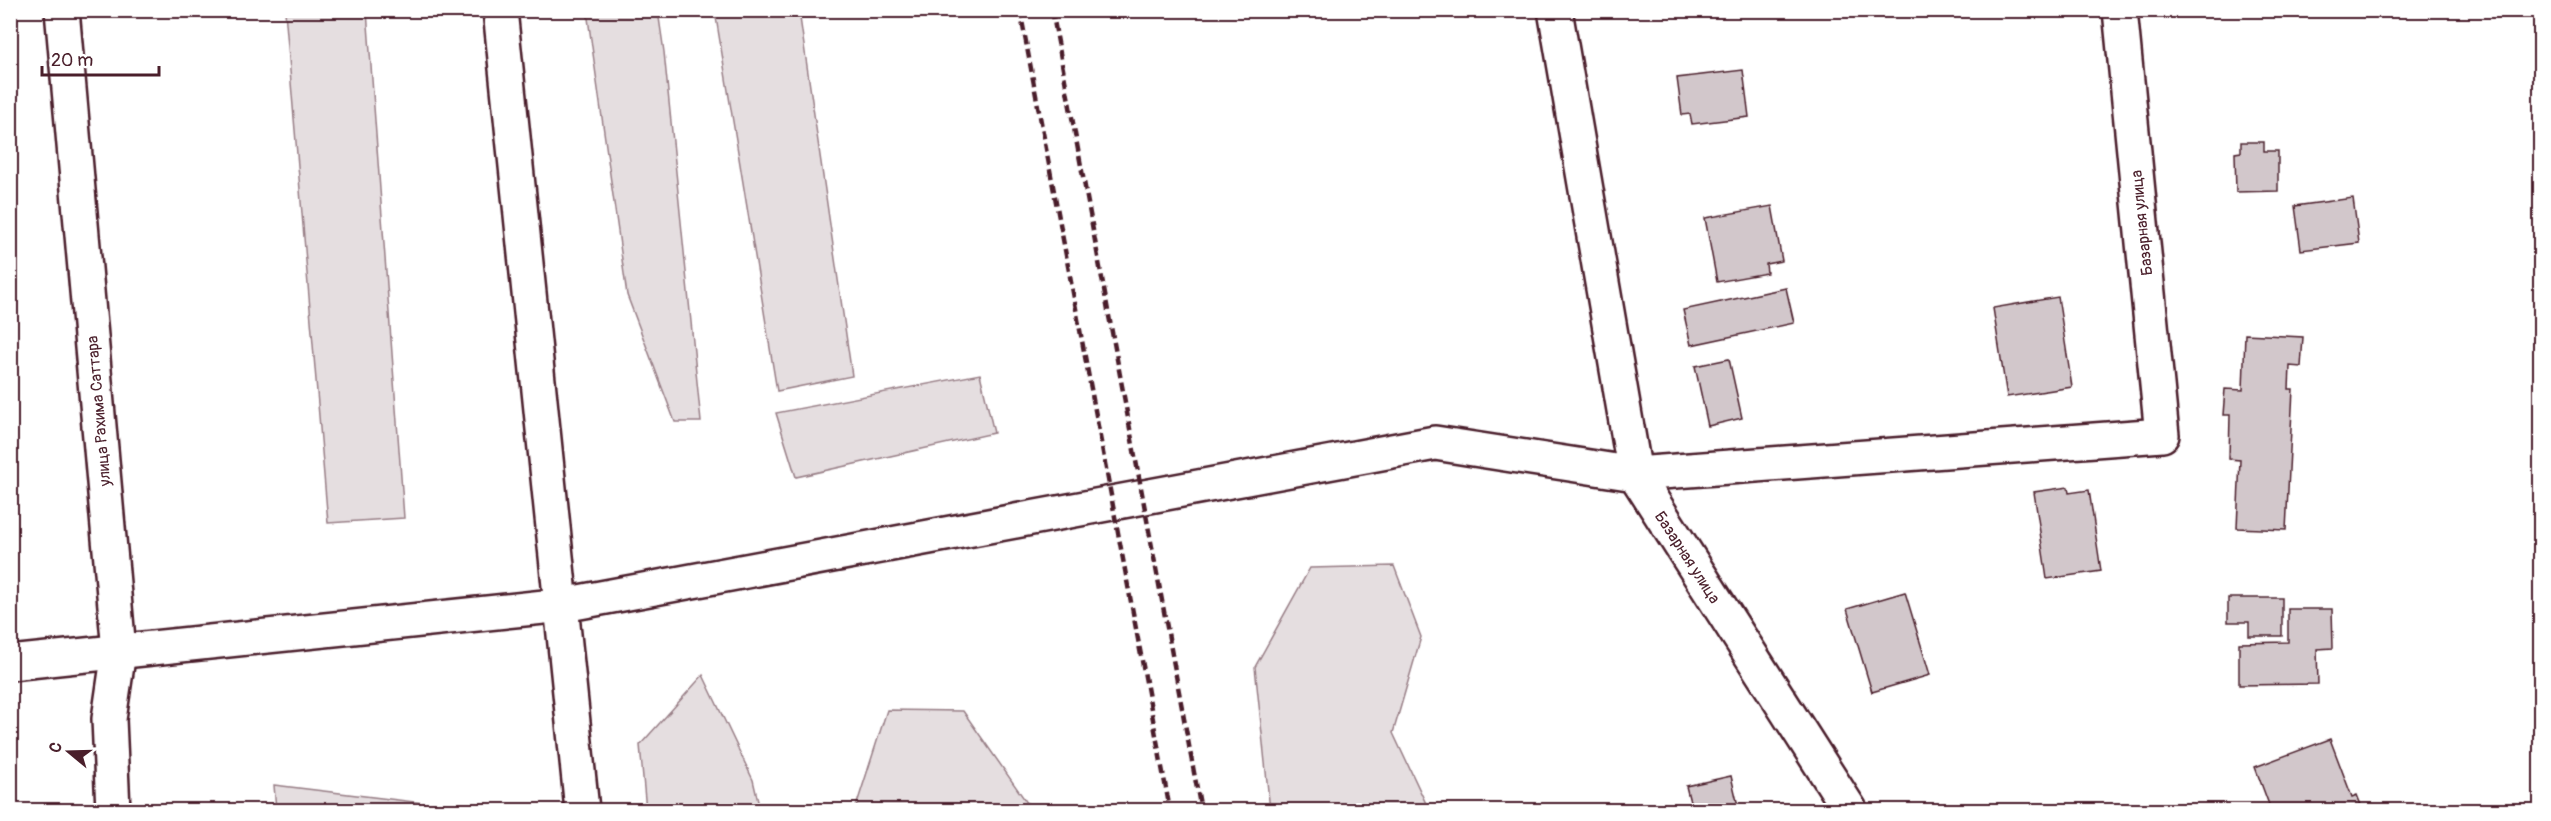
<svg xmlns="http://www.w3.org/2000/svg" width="2551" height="821" viewBox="0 0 2551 821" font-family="Pangolin,sans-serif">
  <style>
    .green { fill: #e5dee0; stroke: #987e86; stroke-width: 1.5 }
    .building { fill: #d2c7cb; stroke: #4a1f2b; stroke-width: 1.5 }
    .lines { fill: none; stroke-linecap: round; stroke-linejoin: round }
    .minor-casing { stroke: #4a1f2b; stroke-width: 38 }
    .major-casing { stroke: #4a1f2b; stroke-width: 38 }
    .minor { stroke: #fff; stroke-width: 33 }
    .major { stroke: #fff; stroke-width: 33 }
    .rail { stroke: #4a1f2b; stroke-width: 4.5; stroke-dasharray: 9 4.5; stroke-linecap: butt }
    .labels { text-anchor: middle; stroke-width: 5; stroke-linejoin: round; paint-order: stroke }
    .street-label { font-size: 16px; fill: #4a1f2b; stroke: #fff }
  </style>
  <rect width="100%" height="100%" fill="#fff"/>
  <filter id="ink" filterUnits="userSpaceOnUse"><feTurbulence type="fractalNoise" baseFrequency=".0167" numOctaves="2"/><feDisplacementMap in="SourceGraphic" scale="12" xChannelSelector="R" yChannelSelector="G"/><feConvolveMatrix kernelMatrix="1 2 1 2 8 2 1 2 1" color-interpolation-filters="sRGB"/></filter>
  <g filter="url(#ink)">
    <g class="green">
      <polygon points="285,11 367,11 404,518 328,523"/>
      <polygon points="587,11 658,11 664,52 701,422 675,422 627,295"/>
      <polygon points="715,11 799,11 852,376 777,391"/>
      <polygon points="980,374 994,433 796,477 776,413"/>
      <polygon points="1394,566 1421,637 1393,733 1429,810 1270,810 1255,667 1310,568"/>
      <polygon points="703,675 753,780 760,810 646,810 640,745"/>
      <polygon points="887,710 963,711 1032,810 855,810"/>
      <polygon points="274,785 447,806 448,810 276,810"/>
    </g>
    <g class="building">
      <polygon points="1743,70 1749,117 1692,124 1690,114 1682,115 1677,78"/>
      <polygon points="2241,142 2264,142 2264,151 2278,151 2278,191 2236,192 2235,153 2241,152"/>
      <polygon points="2353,198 2359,243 2301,250 2295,206"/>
      <polygon points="1772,206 1782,261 1766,264 1767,273 1717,282 1705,218"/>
      <polygon points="1786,288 1794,323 1691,345 1683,310"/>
      <polygon points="2058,297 2072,387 2007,397 1993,308"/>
      <polygon points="2245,334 2303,337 2301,367 2290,366 2289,389 2293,389 2286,530 2237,528 2240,460 2229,459 2230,415 2223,415 2225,389 2243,390"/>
      <polygon points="1729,359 1742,418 1708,426 1695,366"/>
      <polygon points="2068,487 2069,493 2089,490 2101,571 2047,579 2034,492"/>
      <polygon points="1905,592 1930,675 1872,692 1847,609"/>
      <polygon points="2228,598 2282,598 2282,636 2249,636 2249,622 2228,622"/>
      <polygon points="2288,609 2332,609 2333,648 2317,649 2318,684 2239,685 2239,643 2288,642"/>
      <polygon points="2330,739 2352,797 2357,795 2363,810 2271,810 2255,767"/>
      <polygon points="1731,776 1739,810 1685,810 1684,808 1691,806 1686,786"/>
    </g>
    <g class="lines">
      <defs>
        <g id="minor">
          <polyline points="62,10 119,651 109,719 113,810"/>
          <polyline points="1555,10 1635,474 2162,435 2120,10"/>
          <polyline points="10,663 563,605 1435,443 1635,474 1850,810"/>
        </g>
        <polyline id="major" points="500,10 582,810"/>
      </defs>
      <use href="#minor" class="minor-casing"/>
      <use href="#major" class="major-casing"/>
      <use href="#minor" class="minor"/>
      <use href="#major" class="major"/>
      <g class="rail">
        <polyline points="1020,10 1170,810"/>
        <polyline points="1052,10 1201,810"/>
      </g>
    </g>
  </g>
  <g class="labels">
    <g class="street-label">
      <text transform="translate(2141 223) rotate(-96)" y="6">Базарная улица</text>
      <text transform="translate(98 411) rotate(-95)" y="6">улица Рахима Саттара</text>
      <text transform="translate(1688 557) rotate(57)" y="6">Базарная улица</text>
    </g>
  </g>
  <rect width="2551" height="821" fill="none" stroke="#fff" stroke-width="36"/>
  <rect x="18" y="18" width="2515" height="785" fill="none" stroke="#4a1f2b" stroke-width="2" filter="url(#ink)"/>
  <g transform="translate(69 752) rotate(289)" stroke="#ffffff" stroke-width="4.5" paint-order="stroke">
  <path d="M0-4.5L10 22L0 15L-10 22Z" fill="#4a1f2b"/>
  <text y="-9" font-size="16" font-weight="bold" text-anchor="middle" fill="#4a1f2b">С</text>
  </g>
  <path d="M42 66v9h117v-9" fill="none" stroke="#4a1f2b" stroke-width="3"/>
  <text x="51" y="66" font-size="18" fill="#4a1f2b" stroke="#ffffff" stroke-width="4.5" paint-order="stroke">20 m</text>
</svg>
